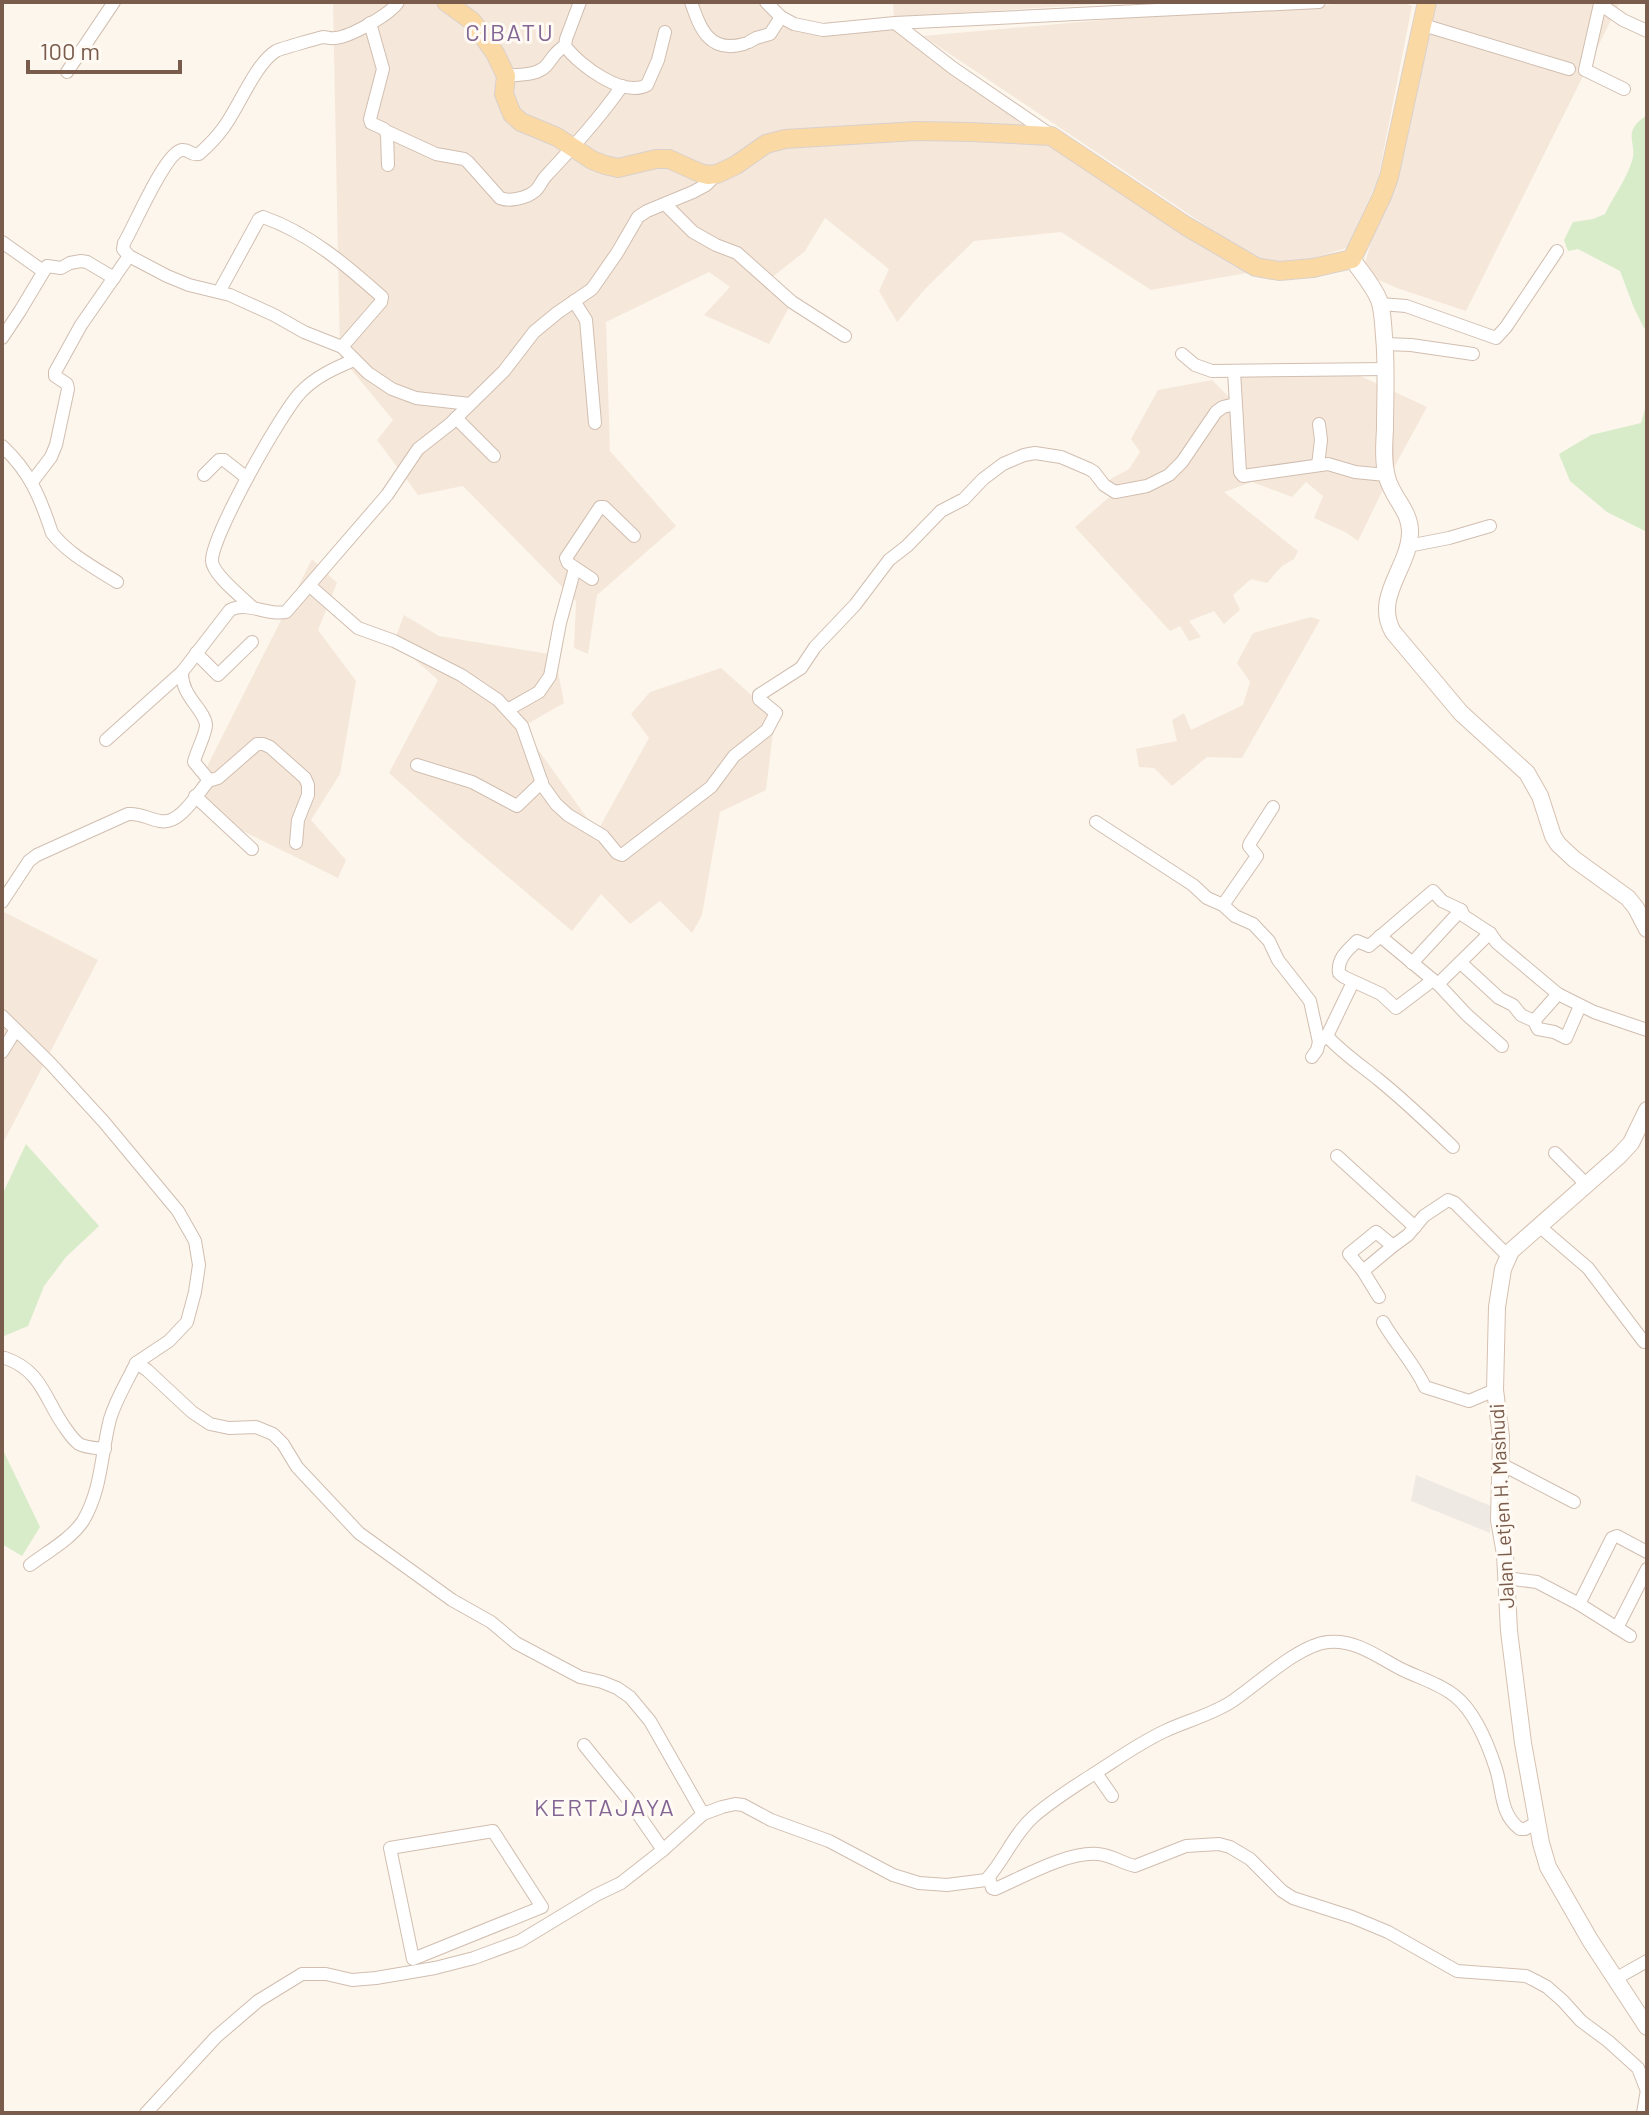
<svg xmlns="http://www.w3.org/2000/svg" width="1649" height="2115" viewBox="0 0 1649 2115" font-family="Barlow,sans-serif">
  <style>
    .residential { fill: #f5e8da }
    .industrial { fill: #efe9e4 }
    .green { fill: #d8ecc9 }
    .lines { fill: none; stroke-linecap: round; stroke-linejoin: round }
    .street-casing { stroke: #d1beb0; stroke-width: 14 }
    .secondary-casing { stroke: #d6c0b0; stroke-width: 18 }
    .primary-casing { stroke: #dad1cd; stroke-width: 20 }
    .street { stroke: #fff; stroke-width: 12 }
    .secondary { stroke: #fff; stroke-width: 16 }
    .primary { stroke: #fbd9a5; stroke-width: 18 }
    .labels { text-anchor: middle; stroke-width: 6; stroke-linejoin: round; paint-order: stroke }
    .street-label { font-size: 20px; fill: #7a5c4d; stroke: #fffaf3 }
    .quarter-label { font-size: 24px; letter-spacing: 2px; fill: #846695; stroke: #fffaf3 }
  </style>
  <rect width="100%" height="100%" fill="#fdf6ec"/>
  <g class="residential">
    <polygon points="333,2 767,2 814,31 895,24 1252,272 1151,290 1061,232 974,241 926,288 897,322 879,291 889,269 825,218 805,251 770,279 792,302 769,344 704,315 730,287 709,272 606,322 610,451 676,526 597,595 588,654 574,648 576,601 463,486 418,495 377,440 393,420 340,356"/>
    <polygon points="893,2 1133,2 894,17"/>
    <polygon points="1368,2 1403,2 1412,6 1378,179 1347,248 1272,270 923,36 1159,15"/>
    <polygon points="1435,2 1620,2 1466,311 1397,288 1362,273 1412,102"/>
    <polygon points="1234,371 1350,371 1427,407 1392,471 1358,541 1347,533 1314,518 1323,496 1306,482 1292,497 1252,482 1224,492 1298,551 1294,559 1282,566 1267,583 1251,579 1233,595 1240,610 1224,624 1214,611 1189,621 1201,637 1189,641 1180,626 1170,631 1075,527 1115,492 1109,480 1129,469 1140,452 1131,439 1158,390 1212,380 1235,403"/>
    <polygon points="312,559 337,583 318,630 356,681 340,774 311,820 346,860 338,878 188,804"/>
    <polygon points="404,615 439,636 555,655 564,703 522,727 597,832 649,738 631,714 650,692 721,668 775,716 766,790 720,812 702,915 692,933 660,901 630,924 601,894 572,931 463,839 389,773 438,680 394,641"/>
    <polygon points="1311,617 1320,620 1242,758 1207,757 1172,786 1154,768 1139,767 1136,749 1177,741 1172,720 1184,713 1191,730 1243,705 1250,682 1237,663 1253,633"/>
    <polygon points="2,911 98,960 2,1145"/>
  </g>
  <polygon class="industrial" points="1416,1475 1491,1506 1490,1533 1411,1501"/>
  <g class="green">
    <path d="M 1647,115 L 1647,329 L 1644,328 L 1634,308 L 1620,271 L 1578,249 L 1568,251 L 1564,240 L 1573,222 L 1593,219 L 1605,214 C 1613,197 1626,180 1632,161 C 1638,142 1620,133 1647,115 Z"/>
    <polygon points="1647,386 1647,532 1607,512 1570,481 1559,454 1591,435 1641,423 1646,405"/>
    <polygon points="26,1144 99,1226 66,1257 44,1286 28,1326 2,1337 2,1195"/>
    <polygon points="2,1448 40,1527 22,1556 2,1544"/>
  </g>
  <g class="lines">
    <defs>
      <g id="street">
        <path d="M 398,2 C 391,14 350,37 335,38 C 331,39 327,37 323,37 C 319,38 279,49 276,51 C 255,64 239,107 224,127 C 217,137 208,146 199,154 C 190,156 190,149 182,150 C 165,152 134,227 124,243 L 123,249 L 129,256 L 167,276 L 189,285 L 230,295 L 274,315 L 304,332 L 342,347 L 368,373 L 392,389 L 416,398 L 470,404"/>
        <path d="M 580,2 L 566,39 L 565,46 C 579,65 623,98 647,85 L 658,60 L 665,32"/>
        <path d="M 691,2 C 700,28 709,54 744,44"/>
        <polyline points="766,2 781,17 794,24 823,30 895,23 1319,2"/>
        <polyline points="1601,2 1600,4 1623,20 1647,31"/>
        <polyline points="1600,4 1585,70 1624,89"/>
        <polyline points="370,23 383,69 370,119 371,123 384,129 387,134 388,165"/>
        <polyline points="895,23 953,68 1048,133"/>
        <polyline points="1423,25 1569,69"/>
        <polyline points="749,42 756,38 770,34 781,17"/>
        <polyline points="67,72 114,2"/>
        <path d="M 506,76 C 520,74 536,76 546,66 C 553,58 555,51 565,46"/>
        <path d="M 386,131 L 436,154 L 464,159 L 468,162 L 500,198 C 509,202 527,198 535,191 C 540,187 541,181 546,176 C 573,147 599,119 622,86"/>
        <polyline points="665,204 693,232 716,245 737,253 792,302 845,336"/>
        <polyline points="2,242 43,271"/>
        <path d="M 219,292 L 259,219 L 263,217 C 309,233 346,265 382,297 L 381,302 L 342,347"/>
        <polyline points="574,301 586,320 595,423"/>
        <polyline points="1381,304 1406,306 1496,338 1506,327 1557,251"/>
        <polyline points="2,338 20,311 47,266 61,268 70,263 81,261 87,262 114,278"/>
        <polyline points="1385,344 1411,345 1473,354"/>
        <polyline points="1182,354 1195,365 1212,371 1386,369"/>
        <polyline points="1234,371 1240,472 1243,476 1328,464 1355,472 1386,475"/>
        <polyline points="456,418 494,456"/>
        <path d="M 2,446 C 30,472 40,497 52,533 C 68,554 95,568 117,582"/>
        <polyline points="1318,465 1321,440 1319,424"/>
        <polyline points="204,475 219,460 224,460 247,478"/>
        <polyline points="32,482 51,457 56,445 68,389 67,384 55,376 55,372 81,325 129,256"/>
        <polyline points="1408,546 1449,538 1490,526"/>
        <polyline points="592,579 568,563 566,558 600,507 604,507 634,536"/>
        <polyline points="310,586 358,628 394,641 461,675 498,700 522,726 543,786 556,804 568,815 603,836 617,853 622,855 711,787 734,756 767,730 776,713 759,699 759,695 801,668 815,647 855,605 889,560 907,546 941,511 964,499 983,479 1003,464 1024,455 1035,453 1061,457 1089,469 1094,472 1104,485 1115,492 1147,486 1169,475 1182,462 1216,412 1223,407 1235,404"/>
        <path d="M 252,607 C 242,597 213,575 212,561 C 211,537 282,411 301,392 C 315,377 335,368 354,360"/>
        <polyline points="196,653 218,675 252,642"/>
        <polyline points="509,709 539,692 550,676 560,623 575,568"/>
        <polyline points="106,740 182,672"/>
        <polyline points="417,765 472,782 517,806 542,782"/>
        <polyline points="208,781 218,778 257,744 263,744 270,747 305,778 308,785 308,795 298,820 296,843"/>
        <polyline points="195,796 252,849"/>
        <polyline points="1096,822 1193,885 1207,898 1223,905 1235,916 1253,924 1269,941 1278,960 1310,1001 1319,1042 1327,1036"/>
        <path d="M 2,902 L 29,861 L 37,855 L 128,814 C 141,813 148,819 160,821 C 179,825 196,796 206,784 L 208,779 L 194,762 C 196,752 206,734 206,725 C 205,710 181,696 182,672 L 230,610 C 248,601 267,616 286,612 L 387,495 L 418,449 L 450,424 L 504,371 L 534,332 L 557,313 L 592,289 L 617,253 L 638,217 L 647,211 L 693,192 L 706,185 L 717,174"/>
        <polyline points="1223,905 1257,856 1249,846 1250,843 1273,807"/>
        <polyline points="1380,936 1438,984 1467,1015 1502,1046"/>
        <polyline points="1412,963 1461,910"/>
        <polyline points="1461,963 1499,998 1513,1005 1521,1015 1534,1021 1538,1029 1554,1032 1566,1038 1580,1006"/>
        <path d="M 1433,980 L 1396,1008 L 1381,994 L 1344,977 L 1339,973 C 1337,958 1348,950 1357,941 L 1369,946 L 1433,891 L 1442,901 L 1461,910 L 1464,916 L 1490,933 L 1497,943 L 1558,994 L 1594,1012 L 1647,1030"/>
        <path d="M 1353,982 L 1327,1036 C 1343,1054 1361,1065 1379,1080 C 1405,1101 1429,1124 1453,1147"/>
        <polyline points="1438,984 1490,933"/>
        <polyline points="2,1016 50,1063 104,1122 178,1211 195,1241 199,1265 195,1292 187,1322 169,1341 136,1363 147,1370 192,1412 210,1424 229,1428 256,1427 273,1434 283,1444 297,1467 359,1533 452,1600 491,1622 516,1643 580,1677 602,1682 617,1688 630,1697 650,1721 703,1814"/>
        <polyline points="1534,1021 1558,994"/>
        <polyline points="2,1052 15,1031"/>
        <polyline points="1312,1057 1317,1050 1319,1042"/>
        <polyline points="1555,1153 1587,1185"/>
        <polyline points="1337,1156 1415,1227"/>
        <polyline points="1539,1226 1588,1268 1644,1342"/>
        <polyline points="1393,1246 1363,1271 1349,1254 1376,1232 1393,1246 1408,1235 1424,1216 1448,1200 1455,1203 1508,1256"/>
        <polyline points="1363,1271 1379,1297"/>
        <path d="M 1383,1322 C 1396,1345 1414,1363 1425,1387 L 1469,1401 L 1495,1390"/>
        <path d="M 5,1358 C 43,1371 45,1401 66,1429 C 70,1435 74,1440 79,1444 C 87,1448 97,1448 105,1449"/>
        <polyline points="1501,1464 1574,1502"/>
        <path d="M 30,1565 C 47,1552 71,1539 83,1521 C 102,1489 101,1454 110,1419 C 116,1399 127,1382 136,1363"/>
        <polyline points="1506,1578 1537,1582 1579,1604 1630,1636"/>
        <polyline points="1579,1604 1612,1538 1617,1536 1647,1552"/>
        <polyline points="1617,1628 1647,1569"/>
        <polyline points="584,1745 627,1798 663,1850"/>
        <polyline points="1096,1773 1112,1796"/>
        <polygon points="493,1831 542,1907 413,1959 390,1848"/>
        <path d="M 989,1877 L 992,1888 L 995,1889 C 1023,1877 1068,1851 1098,1854 C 1111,1855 1122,1863 1135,1866 L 1186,1846 L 1219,1844 L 1230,1847 L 1250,1859 L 1282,1891 L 1293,1898 L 1352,1917 L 1388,1932 L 1457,1971 L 1526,1976 L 1536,1981 L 1547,1987 L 1563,2001 L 1581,2021 L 1608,2041 L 1638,2068 L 1647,2091"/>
        <polyline points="1615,1979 1647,1961"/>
        <path d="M 146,2113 L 216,2037 L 258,2001 L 302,1974 L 326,1974 L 352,1980 L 376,1978 L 435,1968 L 474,1958 L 520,1941 L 596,1895 L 621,1883 L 663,1850 L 703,1814 L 722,1807 L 735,1804 L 743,1805 L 771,1820 L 829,1841 L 893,1875 L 919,1883 L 947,1885 L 986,1880 C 1004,1861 1013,1835 1033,1817 C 1051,1801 1072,1788 1092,1775 C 1116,1760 1139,1743 1165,1731 C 1186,1721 1211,1715 1231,1702 C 1257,1685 1298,1645 1328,1642 C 1355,1639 1378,1657 1401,1669 C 1419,1678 1439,1683 1455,1696 C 1476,1713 1488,1744 1496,1769 C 1503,1791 1500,1814 1520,1829 L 1525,1829 L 1538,1822"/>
        <polyline points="1643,2113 1647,2090"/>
      </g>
      <g id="secondary">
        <path d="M 1352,259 C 1361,272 1373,285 1379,300 C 1383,311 1383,325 1384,336 C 1387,367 1385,398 1385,429 C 1384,445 1383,462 1387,477 C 1392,498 1411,511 1410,533 C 1409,568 1373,597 1393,632 L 1461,713 L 1527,773 L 1540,796 L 1553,836 L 1558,844 L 1574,859 L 1628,898 L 1636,908 L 1647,929"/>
        <polyline points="1647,1110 1631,1143 1619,1156 1511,1251 1503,1269 1497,1307 1495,1390 1501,1437 1499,1520 1505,1554 1509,1631 1523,1743 1541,1843 1548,1867 1590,1940 1647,2027"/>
      </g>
      <polyline id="primary" points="446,2 472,21 495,53 506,76 504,94 512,114 521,122 557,137 592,160 605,165 618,168 656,159 669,159 700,173 708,175 717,174 736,165 766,144 785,139 917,131 971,132 1051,136 1186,226 1256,267 1279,271 1313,268 1352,259 1382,196 1389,177 1427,2"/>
    </defs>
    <use href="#street" class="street-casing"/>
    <use href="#secondary" class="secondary-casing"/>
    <use href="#primary" class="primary-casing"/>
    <use href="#street" class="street"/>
    <use href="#secondary" class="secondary"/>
    <use href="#primary" class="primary"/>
  </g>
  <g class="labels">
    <g class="street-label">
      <text transform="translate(1502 1506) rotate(-93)" y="7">Jalan Letjen H. Mashudi</text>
    </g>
    <g class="quarter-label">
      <text x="510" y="41">CIBATU</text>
      <text x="605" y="1816">KERTAJAYA</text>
    </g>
  </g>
  <rect width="1649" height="2115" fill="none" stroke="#7a5c4d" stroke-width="8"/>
  <path d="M28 60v12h152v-12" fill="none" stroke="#7a5c4d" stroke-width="4"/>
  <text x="40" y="60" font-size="24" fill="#7a5c4d" stroke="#fffaf3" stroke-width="6" paint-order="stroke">100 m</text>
</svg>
